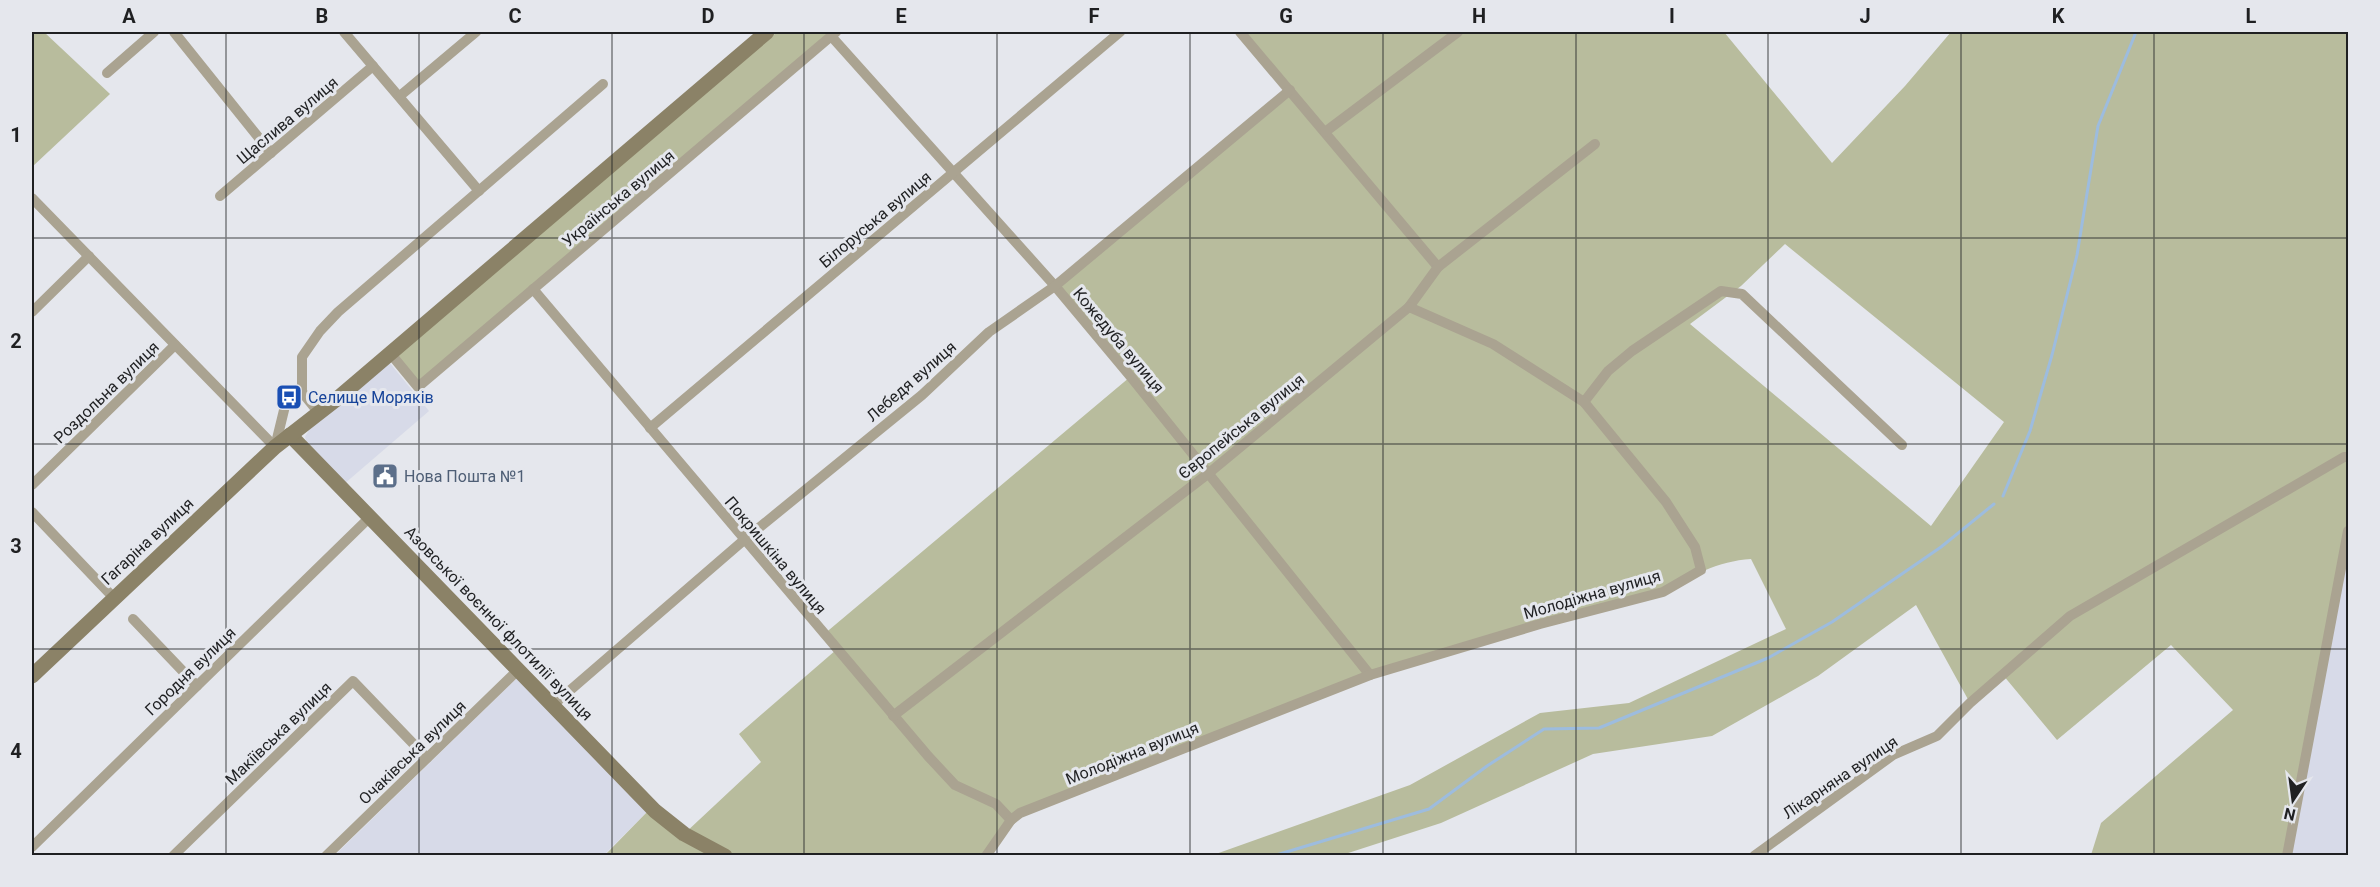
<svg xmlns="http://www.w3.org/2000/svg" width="2380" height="887" viewBox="0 0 2380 887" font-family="Roboto,sans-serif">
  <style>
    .built { fill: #d7dae8 }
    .green { fill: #b8bc9d; fill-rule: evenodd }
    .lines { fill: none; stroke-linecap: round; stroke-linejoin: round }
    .stream { stroke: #9dbcde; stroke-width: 3 }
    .street { stroke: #aaa391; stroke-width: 10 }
    .secondary { stroke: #8b8267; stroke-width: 15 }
    .grid { fill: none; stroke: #1f2022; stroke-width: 1.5; stroke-opacity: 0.55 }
    .labels { text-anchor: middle; stroke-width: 6; stroke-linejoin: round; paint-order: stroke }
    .street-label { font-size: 16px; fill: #1f2022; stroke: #e5e7ed }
    .transit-label { font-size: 16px; fill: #164399; stroke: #e5e7ed; text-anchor: start }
    .service-label { font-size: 16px; fill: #4e5e75; stroke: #e5e7ed; text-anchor: start }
    .neatline { fill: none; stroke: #1f2022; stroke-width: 2 }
    .grid-label { font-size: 20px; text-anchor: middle; font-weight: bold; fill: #1f2022 }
  </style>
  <rect width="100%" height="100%" fill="#e5e7ed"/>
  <g class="built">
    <polygon points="389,362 429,411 344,484 307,444 305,437 309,430"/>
    <polygon points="2348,531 2348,855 2287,855"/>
    <polygon points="518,677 648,811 604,855 334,856"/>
  </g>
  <g class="green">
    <polygon points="32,32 44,32 110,94 32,167"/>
    <polygon points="777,32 836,32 418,387 393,358"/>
    <path d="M 1240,32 L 1724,32 L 1832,163 L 1905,86 L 1951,32 L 2348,32 L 2348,531 L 2287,855 L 2091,855 L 2101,823 L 2233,710 L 2171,645 L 2057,740 L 2003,675 L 1970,703 L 1916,605 L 1818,676 L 1712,736 L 1593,754 L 1441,823 L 1342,855 L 1213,855 L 1410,785 L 1540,713 L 1629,703 L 1786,629 L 1751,559 C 1718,561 1691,576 1663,592 L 1370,675 L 1020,813 L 986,855 L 604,856 L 648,811 L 684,834 L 761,762 L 739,734 L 836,650 L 823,635 L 1130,377 L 1055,286 L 1290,90 ZM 1785,244 L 2004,422 L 1931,526 L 1690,324 L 1741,286 Z"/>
  </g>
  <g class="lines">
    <g class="stream">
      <polyline points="2003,496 2030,431 2052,355 2077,255 2098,126 2136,32"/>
      <polyline points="1273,856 1429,809 1487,766 1544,729 1599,728 1768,658 1832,622 1941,547 1994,504"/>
    </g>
    <g class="street">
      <polyline points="174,32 271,153"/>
      <polyline points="344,32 479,191"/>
      <polyline points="1240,32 1438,267"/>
      <polyline points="831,36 1055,286 1131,377 1370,675"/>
      <polyline points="107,73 154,32"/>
      <polyline points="401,95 476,32"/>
      <polyline points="1325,132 1458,32"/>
      <polyline points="220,196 373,66"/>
      <polyline points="32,198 275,447"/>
      <polyline points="533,289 928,756 955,785 996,804 1011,820"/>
      <polyline points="32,312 89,256"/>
      <polyline points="390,353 418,387 836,32"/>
      <polyline points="302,392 302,357 320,331 338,312 603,84"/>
      <polyline points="302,392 319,413"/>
      <polyline points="1584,402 1608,371 1632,351 1721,291 1742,294 1902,445"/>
      <polyline points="650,428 1120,32"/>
      <polyline points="275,447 285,406 302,392"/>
      <polyline points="32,485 175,345"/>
      <polyline points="32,512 113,597"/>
      <polyline points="133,619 197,686"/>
      <polyline points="553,705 744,540 922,395 989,332 1055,286 1290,90"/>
      <polyline points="893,716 1209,473 1409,307 1438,267 1595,144"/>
      <polyline points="32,847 370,517"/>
      <polyline points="173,856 353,681 427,758"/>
      <polyline points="326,856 518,670"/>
      <polyline points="986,856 1011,820 1020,813 1370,675 1540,624 1663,592 1701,570 1695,547 1666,502 1584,402 1493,344 1409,307"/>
      <polyline points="1754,856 1893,755 1937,736 1970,703 2070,616 2344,457 2348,457"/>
      <polyline points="2287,856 2348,531"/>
    </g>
    <g class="secondary">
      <polyline points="290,435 655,811 684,834 725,856"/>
      <polyline points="32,676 275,447 338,398 767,32"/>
    </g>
  </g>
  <path class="grid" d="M 226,32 L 226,856M 419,32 L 419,856M 612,32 L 612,856M 804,32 L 804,856M 997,32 L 997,856M 1190,32 L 1190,856M 1383,32 L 1383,856M 1576,32 L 1576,856M 1768,32 L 1768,856M 1961,32 L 1961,856M 2154,32 L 2154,856M 32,238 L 2348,238M 32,444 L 2348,444M 32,649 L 2348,649"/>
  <defs>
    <symbol id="bus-square" viewBox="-11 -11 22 22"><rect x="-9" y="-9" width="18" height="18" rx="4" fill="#1a4fb4" stroke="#e5e7ed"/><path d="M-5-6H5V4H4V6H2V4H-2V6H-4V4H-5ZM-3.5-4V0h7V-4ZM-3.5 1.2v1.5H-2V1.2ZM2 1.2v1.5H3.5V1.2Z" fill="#fff"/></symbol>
    <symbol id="civic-square" viewBox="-11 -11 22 22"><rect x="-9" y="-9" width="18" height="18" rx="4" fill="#5c6f8a" stroke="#e5e7ed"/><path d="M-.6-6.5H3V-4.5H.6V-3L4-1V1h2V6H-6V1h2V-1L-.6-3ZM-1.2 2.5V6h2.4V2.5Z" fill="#fff"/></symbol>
  </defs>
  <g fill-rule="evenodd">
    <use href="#bus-square" x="274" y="382" width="30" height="30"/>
    <use href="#civic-square" x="370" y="461" width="30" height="30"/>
  </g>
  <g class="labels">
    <g class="street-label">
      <text transform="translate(287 120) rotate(-40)" y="6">Щаслива вулиця</text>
      <text transform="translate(618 198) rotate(-40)" y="6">Українська вулиця</text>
      <text transform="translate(875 219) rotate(-40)" y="6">Білоруська вулиця</text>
      <text transform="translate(1119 340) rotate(50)" y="6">Кожедуба вулиця</text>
      <text transform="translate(911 381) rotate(-41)" y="6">Лебедя вулиця</text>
      <text transform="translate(106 392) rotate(-44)" y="6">Роздольна вулиця</text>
      <text transform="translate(1241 426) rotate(-39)" y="6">Європейська вулиця</text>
      <text transform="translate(147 541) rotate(-43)" y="6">Гагаріна вулиця</text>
      <text transform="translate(776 555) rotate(50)" y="6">Покришкіна вулиця</text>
      <text transform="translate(1592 594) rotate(-16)" y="6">Молодіжна вулиця</text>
      <text transform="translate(499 623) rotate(46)" y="6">Азовської воєнної флотилії вулиця</text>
      <text transform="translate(190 671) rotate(-44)" y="6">Городня вулиця</text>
      <text transform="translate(278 733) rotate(-44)" y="6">Макіївська вулиця</text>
      <text transform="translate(412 752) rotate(-44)" y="6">Очаківська вулиця</text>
      <text transform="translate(1132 753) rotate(-22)" y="6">Молодіжна вулиця</text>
      <text transform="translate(1840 777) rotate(-34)" y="6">Лікарняна вулиця</text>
    </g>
    <g class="transit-label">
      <text x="308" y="403">Селище Моряків</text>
    </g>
    <g class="service-label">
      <text x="404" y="482">Нова Пошта №1</text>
    </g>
  </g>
  <rect width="2380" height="887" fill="none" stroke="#e5e7ed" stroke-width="66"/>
  <g transform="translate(2293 800) rotate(193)" stroke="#e5e7ed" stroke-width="4.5" paint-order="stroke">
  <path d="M0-4.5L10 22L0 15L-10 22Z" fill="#1f2022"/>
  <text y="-9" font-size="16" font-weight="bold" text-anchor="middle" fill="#1f2022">N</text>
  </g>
  <rect x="33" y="33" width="2314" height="821" class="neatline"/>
  <g class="grid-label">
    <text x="129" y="23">A</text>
    <text x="322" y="23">B</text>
    <text x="515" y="23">C</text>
    <text x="708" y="23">D</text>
    <text x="901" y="23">E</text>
    <text x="1094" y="23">F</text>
    <text x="1286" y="23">G</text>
    <text x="1479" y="23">H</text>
    <text x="1672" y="23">I</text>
    <text x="1865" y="23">J</text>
    <text x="2058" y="23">K</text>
    <text x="2251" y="23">L</text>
    <text x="16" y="142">1</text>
    <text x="16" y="348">2</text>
    <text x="16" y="553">3</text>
    <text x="16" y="758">4</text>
  </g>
</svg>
